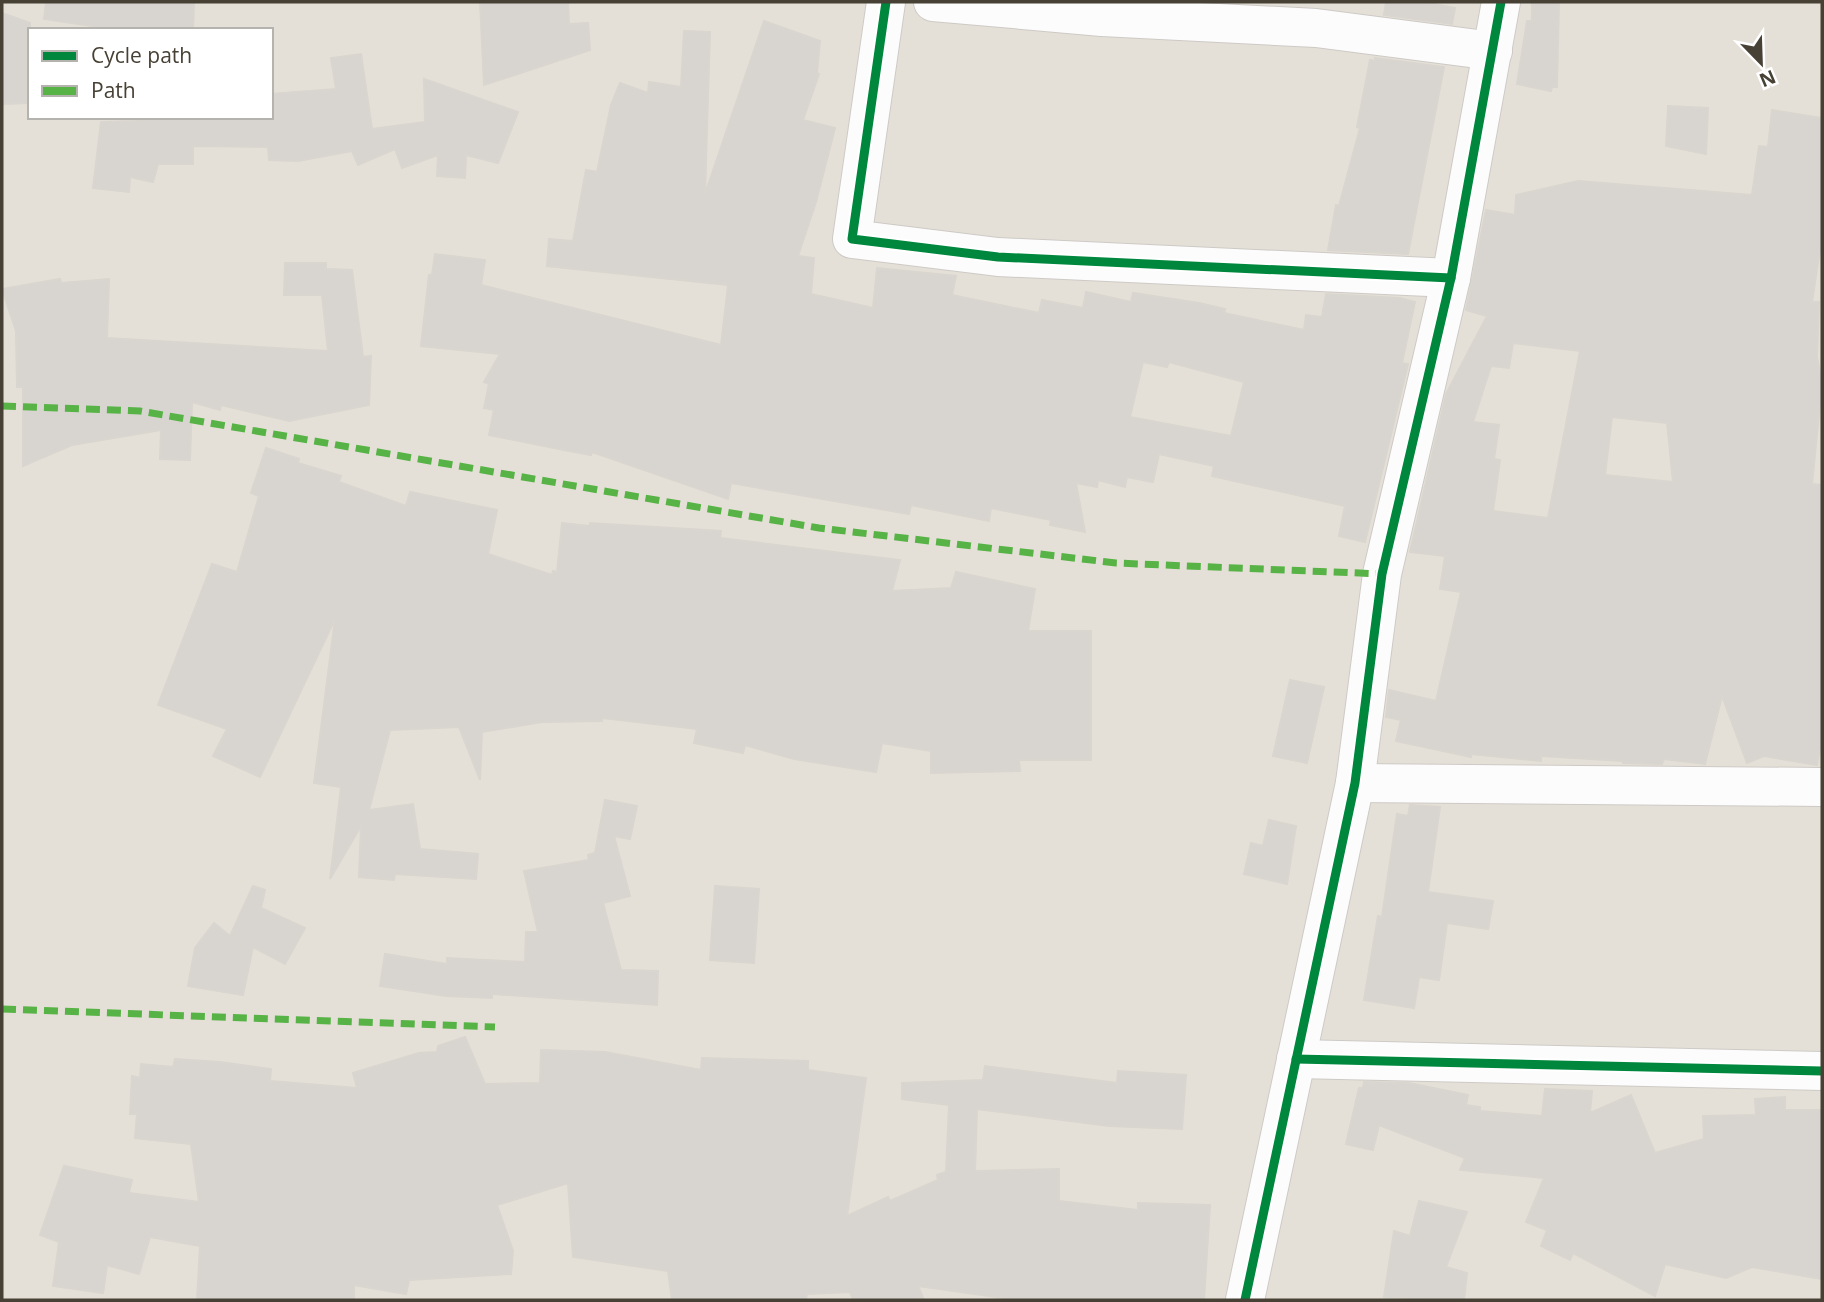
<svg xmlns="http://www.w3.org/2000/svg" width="1824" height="1302" viewBox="0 0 1824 1302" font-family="'Open Sans',sans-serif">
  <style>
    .residential { fill: #e5e0d7; fill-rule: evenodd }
    .building { fill: #d8d5d1; stroke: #d9d5cf; stroke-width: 2; fill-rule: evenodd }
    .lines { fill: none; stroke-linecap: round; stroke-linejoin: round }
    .minor-casing { stroke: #cdcac6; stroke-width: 40 }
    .minor { stroke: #fdfcfc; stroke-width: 38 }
    .quiet { stroke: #57b346; stroke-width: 7; stroke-dasharray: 14 7; stroke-linecap: butt }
    .cycleway-casing { stroke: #fff; stroke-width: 13 }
    .cycleway { stroke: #00873e; stroke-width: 9 }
  </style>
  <rect width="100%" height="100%" fill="#f0eeea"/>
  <path class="residential" d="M 2,2 L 1822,2 L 1822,1300 L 2,1300 ZM 30,30 L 271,30 L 271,117 L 30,117 Z"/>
  <g class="building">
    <polygon points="46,2 194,2 193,30 119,30 44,19"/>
    <polygon points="480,2 568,2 569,24 588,23 590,50 484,85"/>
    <polygon points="1386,2 1424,2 1455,8 1452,24 1384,15"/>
    <polygon points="1532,2 1559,2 1557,87 1552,87 1551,91 1517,84 1527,21 1532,21"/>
    <polygon points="2,13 30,23 30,103 2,104"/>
    <path d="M 764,21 L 820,41 L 817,73 L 819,74 L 803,120 L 835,128 L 816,202 L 798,256 L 814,258 L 811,294 L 873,308 L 877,268 L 956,276 L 952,295 L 1039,313 L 1042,300 L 1083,308 L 1086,292 L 1131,302 L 1133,293 L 1199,303 L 1225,309 L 1224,313 L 1304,330 L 1306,315 L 1322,317 L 1326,294 L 1400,298 L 1415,302 L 1402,363 L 1408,364 L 1365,542 L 1339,536 L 1345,506 L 1212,476 L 1214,466 L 1159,454 L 1153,482 L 1127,477 L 1125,487 L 1098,480 L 1097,487 L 1076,483 L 1085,532 L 1050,525 L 1051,520 L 991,508 L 989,521 L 911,505 L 909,514 L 731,483 L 728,499 L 592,452 L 591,455 L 564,450 L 489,435 L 494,410 L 484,408 L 489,384 L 484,382 L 500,354 L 421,346 L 429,275 L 432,275 L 435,254 L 485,260 L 481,285 L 721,345 L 728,285 L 547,266 L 549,239 L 573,241 L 586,170 L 597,172 L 611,105 L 620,83 L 648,93 L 649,82 L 681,87 L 684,31 L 710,32 L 705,194 ZM 1143,362 L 1167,367 L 1169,362 L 1244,382 L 1231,436 L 1130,417 Z"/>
    <polygon points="361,54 372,129 425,122 424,79 518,112 498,163 466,155 465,178 437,176 438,155 402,168 395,149 358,165 352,151 298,161 269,160 268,147 193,146 193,164 158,164 153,182 130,177 129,192 93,188 101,122 136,121 135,117 271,117 271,94 336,89 331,58"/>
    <polygon points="1375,58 1444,67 1408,254 1328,250 1336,205 1339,206 1360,128 1357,127 1370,60 1375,61"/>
    <polygon points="1668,106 1708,108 1706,154 1666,146"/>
    <path d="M 1772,110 L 1822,118 L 1822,237 L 1812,302 L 1819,302 L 1817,357 L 1822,385 L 1812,484 L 1822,485 L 1822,738 L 1817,765 L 1764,756 L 1747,763 L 1722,696 L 1705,764 L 1664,759 L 1662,764 L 1623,763 L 1623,761 L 1541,756 L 1541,761 L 1471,754 L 1471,757 L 1396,741 L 1401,720 L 1386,717 L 1389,690 L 1436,701 L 1461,592 L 1440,589 L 1445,556 L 1410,552 L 1446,394 L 1487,316 L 1466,310 L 1486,210 L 1515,215 L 1516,195 L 1578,181 L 1752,195 L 1759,146 L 1768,147 ZM 1513,343 L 1580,351 L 1548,518 L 1493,511 L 1500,460 L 1494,459 L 1499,425 L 1473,422 L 1491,366 L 1509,368 ZM 1612,417 L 1667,423 L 1673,482 L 1605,475 Z"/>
    <polygon points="285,263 326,263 326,269 352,270 363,357 371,356 369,405 289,421 221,405 220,410 192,402 190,460 160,459 161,430 72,445 23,466 23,387 17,387 16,331 2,289 60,279 61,283 109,279 107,338 328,351 322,295 284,295"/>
    <polygon points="266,448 299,459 298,463 341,476 339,482 406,506 410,492 497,510 488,554 552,575 553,571 557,572 562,523 590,526 590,523 721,531 720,538 900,560 892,591 951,588 956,572 1035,589 1028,631 1091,631 1091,760 1019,760 1020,771 931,773 931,751 882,743 876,772 794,759 745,745 743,753 694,743 697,729 602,718 602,721 542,722 482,732 480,780 459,727 390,730 369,810 413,804 420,849 478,854 476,879 395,874 394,880 359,877 361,826 330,879 341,787 314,783 335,619 260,777 213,756 227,729 158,705 212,564 237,572 259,496 251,493"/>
    <polygon points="1290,680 1324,687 1307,763 1273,756"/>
    <polygon points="605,800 637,806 630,839 614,836 630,896 603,903 621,970 658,971 657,1005 492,994 492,998 446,996 380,986 385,954 447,964 447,958 525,962 526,932 538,932 524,871 589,860 588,855 595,853"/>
    <polygon points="1410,805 1440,807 1428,892 1493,901 1488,929 1447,923 1439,980 1419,977 1414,1008 1364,1000 1378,916 1382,917 1397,814 1408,816"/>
    <polygon points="1269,820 1296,826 1287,884 1244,874 1251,843 1263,846"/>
    <polygon points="253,886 265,890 261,908 305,928 285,964 253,947 243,995 188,986 195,948 214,923 230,936"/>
    <polygon points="715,886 759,889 754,963 710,960"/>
    <polygon points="465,1037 485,1084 540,1083 541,1050 605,1052 701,1070 702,1058 808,1061 808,1070 866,1078 847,1216 888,1197 890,1201 938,1180 937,1175 946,1172 949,1105 902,1099 902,1083 983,1080 985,1066 1117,1083 1118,1071 1186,1075 1182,1129 1109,1126 977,1109 975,1171 1059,1169 1059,1201 1138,1210 1138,1203 1210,1205 1204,1300 1017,1300 918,1286 924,1300 853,1300 850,1292 807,1294 806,1299 672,1300 668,1271 573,1257 568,1183 497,1205 513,1251 511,1274 409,1280 406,1294 354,1285 354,1300 197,1300 200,1246 150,1237 139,1274 107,1265 103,1293 53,1286 59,1242 40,1235 64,1166 132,1180 129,1193 199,1202 191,1144 135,1138 137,1114 130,1114 132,1076 140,1078 141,1064 173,1067 175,1059 220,1062 271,1069 270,1081 357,1088 353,1073 419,1053 437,1052 438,1046"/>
    <polygon points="1364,1082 1409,1083 1468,1095 1466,1105 1480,1107 1480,1111 1542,1116 1545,1089 1592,1091 1590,1113 1631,1095 1655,1153 1704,1139 1703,1116 1756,1115 1755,1099 1785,1097 1785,1110 1822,1110 1822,1279 1752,1267 1726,1278 1665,1264 1655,1296 1573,1253 1570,1260 1541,1246 1547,1230 1526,1222 1544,1178 1460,1170 1465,1158 1379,1125 1373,1150 1346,1144 1359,1088 1363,1088"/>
    <polygon points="1419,1201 1467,1212 1446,1267 1467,1273 1464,1300 1384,1297 1394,1231 1410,1236"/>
  </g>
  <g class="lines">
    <defs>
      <g id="minor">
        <polyline points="886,2 852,239 998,257 1451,278"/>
        <polyline points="933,2 1102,17 1316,28 1493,51"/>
        <polyline points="1355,783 1822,787"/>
        <polyline points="1296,1059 1822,1071"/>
        <polyline points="1245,1300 1355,783 1382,574 1451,278 1501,2"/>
      </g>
    </defs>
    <use href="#minor" class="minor-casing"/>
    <use href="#minor" class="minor"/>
    <g class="quiet">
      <polyline points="2,406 140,411 819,528 1116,563 1382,574"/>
      <polyline points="2,1009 495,1027"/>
    </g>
    <defs>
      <g id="cycleway">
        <polyline points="886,2 852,239 998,257 1451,278"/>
        <polyline points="1296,1059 1822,1071"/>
        <polyline points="1245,1300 1355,783 1382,574 1451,278 1501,2"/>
      </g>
    </defs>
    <use href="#cycleway" class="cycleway-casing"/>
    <use href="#cycleway" class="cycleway"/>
  </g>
  <rect width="1824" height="1302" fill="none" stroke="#474035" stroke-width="7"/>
  <rect x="28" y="28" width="245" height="91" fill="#ffffff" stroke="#b5b3ae" stroke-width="2"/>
  <rect x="42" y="51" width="35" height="10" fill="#00873e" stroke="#b5b3ae" stroke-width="2"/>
  <text x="91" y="63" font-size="21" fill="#474035">Cycle path</text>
  <rect x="42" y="86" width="35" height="10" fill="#57b346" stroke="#b5b3ae" stroke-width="2"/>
  <text x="91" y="98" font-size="21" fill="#474035">Path</text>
  <g transform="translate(1761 63) rotate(157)" stroke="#ffffff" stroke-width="5" paint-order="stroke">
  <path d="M0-5L12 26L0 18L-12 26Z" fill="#474035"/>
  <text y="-10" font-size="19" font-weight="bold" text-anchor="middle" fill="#474035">N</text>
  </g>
</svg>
